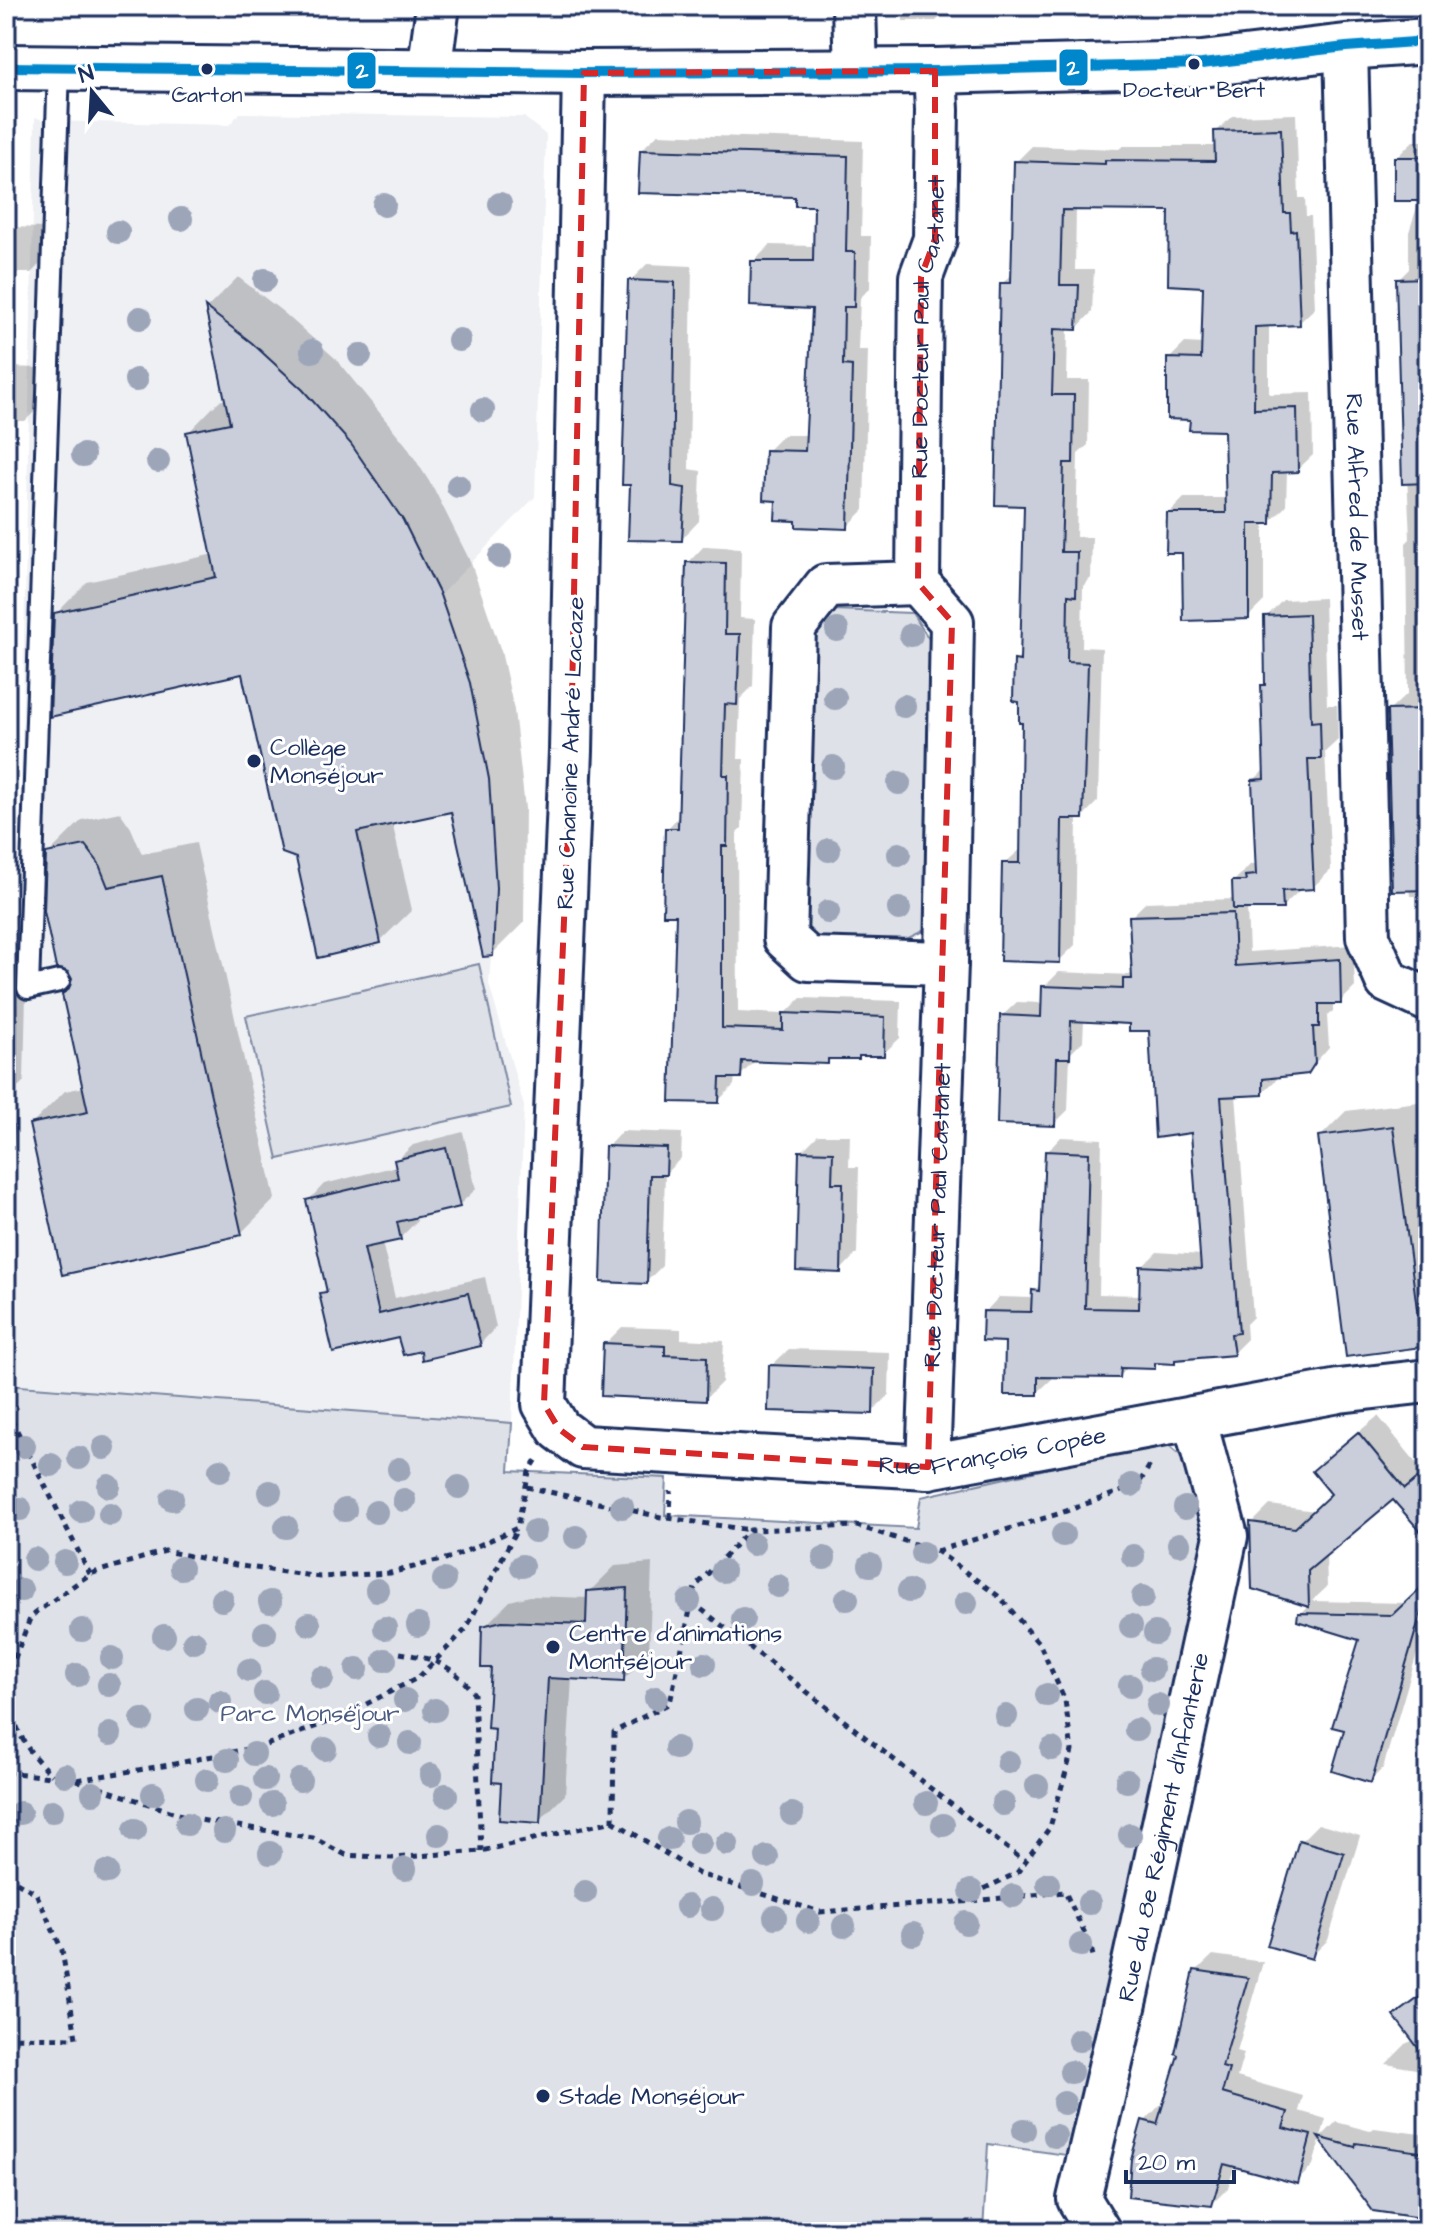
<svg xmlns="http://www.w3.org/2000/svg" width="1434" height="2238" viewBox="0 0 1434 2238" font-family="'Architects Daughter',sans-serif">
  <style>
    .built { fill: #eff0f4 }
    .green { fill: #dee1e7; stroke: #7c88a2; stroke-width: 2 }
    .shadow { fill: #0003 }
    .building { fill: #caceda; stroke: #1b2f5e; stroke-width: 2 }
    .lines { fill: none; stroke-linecap: round; stroke-linejoin: round }
    .service-casing { stroke: #1b2f5e; stroke-width: 26 }
    .minor-casing { stroke: #1b2f5e; stroke-width: 48 }
    .tertiary-casing { stroke: #1b2f5e; stroke-width: 50 }
    .path { stroke: #1b2f5e; stroke-width: 5; stroke-dasharray: 6 6; stroke-linecap: butt }
    .service { stroke: #fff; stroke-width: 20 }
    .minor { stroke: #fff; stroke-width: 42 }
    .tertiary { stroke: #fff; stroke-width: 44 }
    .bus-1-casing { stroke: #fff; stroke-width: 16 }
    .bus-1 { stroke: #0086cb; stroke-width: 10 }
    .tree { fill: #9da5b9 }
    .marked { fill: none; stroke: #d62828; stroke-width: 6; stroke-dasharray: 16 10; stroke-linejoin: round }
    .bus-dot { fill: #1b2f5e; stroke: #fff; stroke-width: 3 }
    .labels { text-anchor: middle; stroke-width: 6; stroke-linejoin: round; paint-order: stroke }
    .bus-label { font-size: 22px; fill: #1b2f5e; stroke: #fff }
    .street-label { font-size: 24px; fill: #1b2f5e; stroke: #fff }
    .poi-label { font-size: 24px; fill: #1b2f5e; stroke: #fff; text-anchor: start }
    .park-label { font-size: 24px; fill: #4c5c80; stroke: #fff }
    .line-badge { stroke: #fff; stroke-width: 3 }
    .badge-label { font-size: 22px; text-anchor: middle; font-weight: bold; fill: #fff }
  </style>
  <rect width="100%" height="100%" fill="#fff"/>
  <filter id="ink" filterUnits="userSpaceOnUse"><feTurbulence type="fractalNoise" baseFrequency=".0125" numOctaves="2"/><feDisplacementMap in="SourceGraphic" scale="16" xChannelSelector="R" yChannelSelector="G"/><feConvolveMatrix kernelMatrix="1 2 1 2 8 2 1 2 1" color-interpolation-filters="sRGB"/></filter>
  <g filter="url(#ink)">
    <polygon class="built" points="240,113 524,117 546,135 535,497 440,595 470,683 489,779 496,888 489,984 524,1106 512,1423 6,1385 14,1125 35,117 46,121 229,125"/>
    <g class="green">
      <polygon points="833,610 912,613 931,642 925,930 896,944 821,943 801,919 805,639"/>
      <polygon points="479,964 511,1107 278,1159 246,1016"/>
      <polygon points="6,1125 14,1125 6,1345"/>
      <polygon points="6,1385 512,1423 509,1471 667,1478 665,1515 916,1528 921,1497 1165,1442 1186,1460 1206,1539 1108,1990 1066,2155 988,2144 983,2232 6,2232"/>
    </g>
    <g class="shadow">
      <polygon points="744,6 807,6 801,13 744,14"/>
      <polygon points="902,6 951,6 936,21 903,21"/>
      <polygon points="1296,114 1299,198 1305,198 1306,216 1311,216 1315,308 1299,323 1269,324 1269,394 1312,393 1313,455 1297,470 1287,471 1286,506 1270,522 1264,522 1264,601 1248,617 1184,551 1169,513 1184,498 1227,498 1226,430 1192,418 1169,359 1185,343 1204,344 1205,285 1171,209 1076,208 1075,270 1094,270 1092,312 1077,328 1068,327 1067,380 1089,380 1088,445 1078,454 1076,537 1092,537 1091,578 1083,586 1082,647 1102,648 1098,801 1082,817 1077,817 1075,945 1059,961 1004,864 1022,848 1024,721 1016,661 1022,655 1026,504 1002,284 1013,272 1016,162 1032,146 1119,149 1123,146 1217,146 1216,132 1232,116"/>
      <polygon points="658,134 863,141 861,236 871,236 870,288 860,298 858,350 868,350 864,510 847,527 798,519 778,499 767,451 783,435 808,435 814,307 753,262 770,245 815,246 816,204 797,195 641,150"/>
      <polygon points="1413,141 1428,141 1428,896 1410,896 1389,711 1408,693 1406,543 1410,539 1398,280 1409,269 1409,232 1419,201 1396,158"/>
      <polygon points="6,147 10,147 7,227 46,228 44,260 31,273 10,273 9,367 39,368 38,408 25,421 6,421"/>
      <polygon points="647,264 692,266 689,469 701,471 699,521 682,539 630,281"/>
      <polygon points="238,277 283,312 335,358 406,445 434,489 471,563 501,651 514,710 525,808 524,922 492,954 453,809 392,822 412,910 380,941 297,857 244,672 56,614 87,582 214,554 188,433 219,401 227,399 207,308"/>
      <polygon points="6,531 8,531 6,622"/>
      <polygon points="704,546 741,548 740,618 755,619 753,686 740,699 738,759 744,759 742,828 737,833 738,1012 785,1014 801,998 901,1001 900,1038 883,1054 833,1057 828,1062 757,1059 740,1076 735,1076 734,1085 718,1101 678,913 667,829 680,815 688,563"/>
      <polygon points="1324,598 1327,705 1337,705 1338,740 1325,752 1331,870 1313,887 1300,890 1282,907 1247,907 1249,952 1353,945 1355,987 1340,1002 1333,1002 1333,1011 1327,1016 1329,1047 1307,1072 1277,1075 1277,1079 1262,1093 1236,1095 1253,1317 1246,1324 1247,1339 1233,1353 1178,1358 1174,1362 1159,1361 1154,1367 1129,1366 1120,1376 1052,1375 1052,1379 1037,1393 1007,1340 985,1312 999,1297 1033,1298 1034,1291 1041,1284 1047,1152 1061,1137 1102,1139 1099,1294 1141,1295 1142,1267 1157,1252 1202,1255 1193,1131 1151,1029 1131,1022 1084,1020 1083,1041 1070,1054 1068,1110 1054,1124 1002,1016 1017,1002 1043,1003 1044,987 1059,972 1130,975 1133,971 1131,917 1146,902 1235,899 1234,881 1251,864 1257,864 1254,780 1266,768 1263,686 1267,682 1266,617 1283,600"/>
      <polygon points="120,812 131,828 142,854 196,843 275,1199 241,1233 31,1125 65,1091 85,1087 71,987 74,979 48,854 82,820"/>
      <polygon points="6,992 26,993 24,1081 9,1096 6,1096"/>
      <polygon points="1418,1102 1428,1177 1428,1338 1421,1345 1320,1137 1346,1111"/>
      <polygon points="622,1131 682,1133 681,1158 665,1174 662,1266 646,1282 607,1147"/>
      <polygon points="463,1132 476,1189 459,1205 415,1215 417,1221 400,1238 382,1242 395,1298 485,1277 496,1327 480,1344 422,1349 321,1294 328,1287 308,1201 324,1184 397,1166 396,1161 413,1145"/>
      <polygon points="818,1135 850,1135 849,1167 859,1167 857,1253 840,1271 801,1152"/>
      <polygon points="622,1327 681,1329 681,1339 724,1341 722,1382 705,1399 605,1344"/>
      <polygon points="789,1349 890,1352 889,1395 872,1412 771,1366"/>
      <polygon points="1378,1416 1424,1472 1428,1469 1428,1537 1393,1497 1326,1554 1327,1587 1312,1601 1407,1603 1428,1583 1428,1616 1383,1768 1370,1781 1347,1729 1361,1639 1300,1614 1310,1605 1254,1587 1252,1523 1270,1505 1315,1511 1334,1493 1333,1453"/>
      <polygon points="652,1563 649,1654 623,1680 572,1677 565,1795 539,1821 503,1781 493,1667 484,1627 510,1601 530,1596 589,1598 589,1592 615,1566"/>
      <polygon points="1318,1824 1360,1836 1328,1940 1311,1957 1301,1841"/>
      <polygon points="1213,1955 1263,1962 1237,2051 1244,2053 1237,2077 1303,2096 1299,2111 1326,2119 1321,2137 1336,2122 1370,2131 1374,2128 1428,2135 1428,2217 1374,2209 1321,2138 1313,2165 1297,2182 1235,2164 1228,2188 1212,2204 1144,2122 1160,2105 1165,2106 1180,2055 1196,1971"/>
      <polygon points="1428,1987 1428,2071 1386,2064 1407,2043 1415,2040 1397,2016"/>
    </g>
    <g class="building">
      <polygon points="1281,129 1284,213 1290,213 1291,231 1296,230 1300,325 1255,327 1254,409 1297,408 1298,472 1272,473 1271,524 1249,524 1249,619 1183,621 1182,553 1166,553 1167,513 1226,513 1224,431 1189,430 1190,420 1167,419 1167,358 1201,359 1203,287 1168,285 1169,211 1062,210 1060,285 1079,285 1077,330 1054,329 1052,395 1074,395 1073,463 1064,463 1061,552 1077,552 1076,596 1068,595 1067,662 1088,663 1083,819 1062,819 1060,963 1000,961 1002,863 1020,863 1021,785 1022,723 1019,723 1019,702 1013,701 1014,660 1020,661 1024,506 995,505 1000,283 1011,283 1014,161 1105,164 1105,160 1215,161 1214,131"/>
      <polygon points="640,150 848,156 846,252 855,252 854,307 844,307 843,365 852,366 848,529 796,527 796,521 775,520 776,501 763,500 765,450 805,451 812,309 750,306 751,261 813,261 814,206 795,206 795,197 638,193"/>
      <rect x="1394" y="157" width="34" height="44"/>
      <polygon points="1428,278 1428,483 1402,484 1396,279"/>
      <polygon points="628,280 675,282 672,486 685,488 682,541 628,540 630,485 622,485"/>
      <polygon points="205,307 252,343 303,390 351,444 403,520 440,595 470,683 489,779 496,888 493,956 483,957 451,812 357,832 381,943 318,958 296,858 282,853 242,674 50,717 54,613 216,577 186,432 230,423"/>
      <polygon points="686,562 726,563 725,634 740,634 737,705 725,704 723,775 728,775 727,846 722,846 722,1028 783,1030 783,1013 885,1017 884,1056 859,1056 859,1059 828,1059 828,1064 742,1061 741,1078 720,1078 719,1103 670,1102 676,915 663,915 665,828 678,828"/>
      <polygon points="1308,614 1311,722 1320,721 1321,759 1308,759 1314,889 1282,891 1283,909 1233,909 1232,881 1246,881 1245,876 1256,875 1252,780 1264,779 1261,685 1265,685 1264,616"/>
      <polygon points="1428,709 1428,890 1392,891 1387,710"/>
      <polygon points="85,845 98,862 108,887 162,876 242,1235 62,1275 29,1124 88,1112 62,994 68,990 72,979 68,972 56,968 44,911 46,853"/>
      <polygon points="1233,913 1235,966 1340,959 1341,1004 1319,1004 1319,1027 1313,1027 1315,1063 1308,1074 1263,1079 1263,1095 1221,1097 1239,1333 1231,1334 1234,1355 1175,1360 1175,1364 1155,1363 1155,1369 1121,1368 1120,1378 1038,1377 1038,1395 1004,1395 1005,1342 982,1341 983,1311 1031,1312 1032,1290 1039,1291 1045,1151 1089,1153 1085,1308 1139,1309 1140,1266 1201,1269 1191,1133 1155,1138 1149,1031 1129,1031 1129,1024 1071,1021 1070,1058 1057,1058 1055,1126 997,1124 1000,1015 1041,1017 1042,986 1123,989 1123,979 1132,979 1129,916"/>
      <polygon points="1393,1126 1422,1347 1346,1357 1318,1136"/>
      <polygon points="605,1146 667,1148 666,1175 650,1175 647,1284 601,1282"/>
      <polygon points="446,1148 460,1207 397,1222 401,1240 364,1248 379,1314 468,1293 481,1346 422,1360 421,1351 403,1355 398,1338 333,1353 319,1293 327,1292 306,1200 398,1178 394,1160"/>
      <polygon points="799,1151 833,1152 832,1183 843,1183 841,1273 796,1271"/>
      <polygon points="603,1343 665,1346 665,1355 707,1357 706,1401 601,1396"/>
      <polygon points="769,1365 874,1369 873,1414 768,1411"/>
      <polygon points="1358,1432 1405,1489 1428,1469 1428,1540 1393,1500 1308,1571 1309,1607 1252,1589 1250,1522 1295,1528 1331,1494 1312,1471"/>
      <polygon points="1428,1581 1428,1589 1371,1783 1332,1771 1344,1730 1332,1727 1359,1640 1297,1621 1298,1613 1392,1615"/>
      <polygon points="627,1588 624,1682 548,1678 540,1823 499,1820 501,1783 492,1782 495,1729 487,1728 491,1668 481,1668 482,1626 502,1621 586,1624 587,1591"/>
      <polygon points="1299,1840 1344,1853 1312,1959 1267,1946"/>
      <polygon points="1194,1970 1248,1978 1222,2067 1229,2069 1222,2093 1288,2112 1283,2128 1311,2135 1298,2184 1224,2164 1212,2206 1128,2197 1131,2159 1142,2120 1157,2124 1178,2055 1175,2053"/>
      <polygon points="1428,1991 1428,2061 1394,2016"/>
      <polygon points="1318,2137 1355,2147 1356,2143 1428,2153 1428,2219 1373,2211"/>
    </g>
    <g class="lines">
      <defs>
        <polyline id="service" points="59,981 28,988 59,67"/>
        <g id="minor">
          <polyline points="854,6 856,72"/>
          <path id="s1" d="M 1346,47 L 1368,937 L 1387,981 L 1428,1000"/>
          <polyline points="429,71 438,6"/>
          <path id="s2" d="M 584,73 L 571,751 L 544,1404 L 559,1429 L 583,1447 L 928,1467 L 1339,1391 L 1428,1381"/>
          <polyline points="918,583 826,586 794,627 785,938 808,959 946,963"/>
          <path id="s3" d="M 928,1467 L 946,963 L 952,622 L 918,583 L 921,277 L 935,239 L 937,110 L 935,71"/>
          <path id="s4" d="M 1099,2232 L 1079,2199 L 1128,1990 L 1226,1536 L 1194,1418"/>
        </g>
        <polyline id="tertiary" points="6,67 584,73 935,71 1202,64 1346,47 1428,41"/>
      </defs>
      <use href="#service" class="service-casing"/>
      <use href="#minor" class="minor-casing"/>
      <use href="#tertiary" class="tertiary-casing"/>
      <g class="path">
        <polyline points="6,1409 90,1574"/>
        <polyline points="527,1487 661,1517 750,1530"/>
        <polyline points="670,1518 671,1491"/>
        <polyline points="937,1551 1058,1514 1138,1485 1150,1465"/>
        <polyline points="692,1602 1025,1862"/>
        <path d="M 400,1653 C 435,1659 452,1664 474,1694 L 481,1851"/>
        <path d="M 8,1679 C 10,1720 21,1747 52,1775"/>
        <polyline points="6,1681 31,1616 90,1574 165,1551 241,1566 320,1577 390,1573 453,1557 517,1528 529,1472 537,1459"/>
        <polyline points="6,1772 76,1780 169,1765 266,1745 339,1718 419,1677 466,1629 517,1529"/>
        <polyline points="76,1780 194,1819 313,1838 346,1855 392,1858 481,1851 613,1821 699,1874 820,1912 956,1902 1017,1873 1050,1827 1072,1751 1065,1700 1040,1645 1001,1598 937,1551 857,1526 750,1530 695,1587 670,1703 614,1732 613,1821"/>
        <polyline points="6,1876 36,1893 62,1950 76,2038 6,2037"/>
        <polyline points="961,1902 1065,1892 1090,1944 1094,1960"/>
      </g>
      <use href="#service" class="service"/>
      <use href="#minor" class="minor"/>
      <use href="#tertiary" class="tertiary"/>
      <defs>
        <polyline id="bus-1" points="6,67 584,73 935,71 1202,64 1346,47 1428,41"/>
      </defs>
      <use href="#bus-1" class="bus-1-casing"/>
      <use href="#bus-1" class="bus-1"/>
    </g>
    <g class="tree">
      <circle cx="500" cy="204" r="12"/>
      <circle cx="384" cy="205" r="12"/>
      <circle cx="181" cy="219" r="12"/>
      <circle cx="118" cy="232" r="12"/>
      <circle cx="265" cy="280" r="12"/>
      <circle cx="140" cy="318" r="12"/>
      <circle cx="459" cy="340" r="12"/>
      <circle cx="312" cy="351" r="12"/>
      <circle cx="360" cy="355" r="12"/>
      <circle cx="136" cy="380" r="12"/>
      <circle cx="483" cy="410" r="12"/>
      <circle cx="83" cy="455" r="12"/>
      <circle cx="158" cy="461" r="12"/>
      <circle cx="458" cy="486" r="12"/>
      <circle cx="500" cy="557" r="12"/>
      <circle cx="837" cy="630" r="12"/>
      <circle cx="911" cy="635" r="12"/>
      <circle cx="835" cy="698" r="12"/>
      <circle cx="904" cy="706" r="12"/>
      <circle cx="833" cy="767" r="12"/>
      <circle cx="899" cy="783" r="12"/>
      <circle cx="829" cy="850" r="12"/>
      <circle cx="899" cy="854" r="12"/>
      <circle cx="899" cy="909" r="12"/>
      <circle cx="828" cy="912" r="12"/>
      <circle cx="24" cy="1446" r="12"/>
      <circle cx="104" cy="1448" r="12"/>
      <circle cx="79" cy="1458" r="12"/>
      <circle cx="51" cy="1465" r="12"/>
      <circle cx="399" cy="1469" r="12"/>
      <circle cx="220" cy="1470" r="12"/>
      <circle cx="1131" cy="1485" r="12"/>
      <circle cx="109" cy="1486" r="12"/>
      <circle cx="459" cy="1487" r="12"/>
      <circle cx="270" cy="1492" r="12"/>
      <circle cx="172" cy="1499" r="12"/>
      <circle cx="404" cy="1500" r="12"/>
      <circle cx="622" cy="1507" r="12"/>
      <circle cx="1185" cy="1508" r="12"/>
      <circle cx="20" cy="1509" r="12"/>
      <circle cx="345" cy="1510" r="12"/>
      <circle cx="81" cy="1511" r="12"/>
      <circle cx="376" cy="1512" r="12"/>
      <circle cx="110" cy="1514" r="12"/>
      <circle cx="286" cy="1527" r="12"/>
      <circle cx="535" cy="1531" r="12"/>
      <circle cx="1063" cy="1535" r="12"/>
      <circle cx="576" cy="1537" r="12"/>
      <circle cx="753" cy="1544" r="12"/>
      <circle cx="1179" cy="1544" r="12"/>
      <circle cx="922" cy="1553" r="12"/>
      <circle cx="1133" cy="1556" r="12"/>
      <circle cx="824" cy="1558" r="12"/>
      <circle cx="35" cy="1559" r="12"/>
      <circle cx="65" cy="1562" r="12"/>
      <circle cx="870" cy="1565" r="12"/>
      <circle cx="522" cy="1566" r="12"/>
      <circle cx="181" cy="1568" r="12"/>
      <circle cx="723" cy="1571" r="12"/>
      <circle cx="444" cy="1580" r="12"/>
      <circle cx="778" cy="1586" r="12"/>
      <circle cx="21" cy="1590" r="12"/>
      <circle cx="377" cy="1590" r="12"/>
      <circle cx="909" cy="1591" r="12"/>
      <circle cx="1143" cy="1597" r="12"/>
      <circle cx="847" cy="1599" r="12"/>
      <circle cx="222" cy="1600" r="12"/>
      <circle cx="689" cy="1601" r="12"/>
      <circle cx="270" cy="1602" r="12"/>
      <circle cx="966" cy="1603" r="12"/>
      <circle cx="743" cy="1619" r="12"/>
      <circle cx="309" cy="1624" r="12"/>
      <circle cx="418" cy="1625" r="12"/>
      <circle cx="1131" cy="1626" r="12"/>
      <circle cx="385" cy="1628" r="12"/>
      <circle cx="82" cy="1630" r="12"/>
      <circle cx="265" cy="1633" r="12"/>
      <circle cx="1155" cy="1633" r="12"/>
      <circle cx="164" cy="1636" r="12"/>
      <circle cx="194" cy="1642" r="12"/>
      <circle cx="112" cy="1658" r="12"/>
      <circle cx="385" cy="1660" r="12"/>
      <circle cx="704" cy="1664" r="12"/>
      <circle cx="357" cy="1669" r="12"/>
      <circle cx="1152" cy="1669" r="12"/>
      <circle cx="249" cy="1670" r="12"/>
      <circle cx="77" cy="1675" r="12"/>
      <circle cx="322" cy="1678" r="12"/>
      <circle cx="109" cy="1685" r="12"/>
      <circle cx="1130" cy="1686" r="12"/>
      <circle cx="265" cy="1693" r="12"/>
      <circle cx="1047" cy="1695" r="12"/>
      <circle cx="656" cy="1698" r="12"/>
      <circle cx="405" cy="1700" r="12"/>
      <circle cx="220" cy="1702" r="12"/>
      <circle cx="1158" cy="1705" r="12"/>
      <circle cx="197" cy="1709" r="12"/>
      <circle cx="435" cy="1710" r="12"/>
      <circle cx="1006" cy="1716" r="12"/>
      <circle cx="142" cy="1720" r="12"/>
      <circle cx="1136" cy="1730" r="12"/>
      <circle cx="110" cy="1734" r="12"/>
      <circle cx="379" cy="1736" r="12"/>
      <circle cx="410" cy="1743" r="12"/>
      <circle cx="676" cy="1748" r="12"/>
      <circle cx="325" cy="1749" r="12"/>
      <circle cx="1052" cy="1749" r="12"/>
      <circle cx="254" cy="1754" r="12"/>
      <circle cx="227" cy="1760" r="12"/>
      <circle cx="1008" cy="1762" r="12"/>
      <circle cx="65" cy="1775" r="12"/>
      <circle cx="431" cy="1775" r="12"/>
      <circle cx="265" cy="1779" r="12"/>
      <circle cx="207" cy="1780" r="12"/>
      <circle cx="300" cy="1780" r="12"/>
      <circle cx="1127" cy="1781" r="12"/>
      <circle cx="1037" cy="1786" r="12"/>
      <circle cx="93" cy="1793" r="12"/>
      <circle cx="153" cy="1794" r="12"/>
      <circle cx="446" cy="1795" r="12"/>
      <circle cx="241" cy="1797" r="12"/>
      <circle cx="926" cy="1803" r="12"/>
      <circle cx="272" cy="1804" r="12"/>
      <circle cx="1003" cy="1804" r="12"/>
      <circle cx="52" cy="1811" r="12"/>
      <circle cx="20" cy="1813" r="12"/>
      <circle cx="792" cy="1814" r="12"/>
      <circle cx="686" cy="1822" r="12"/>
      <circle cx="187" cy="1824" r="12"/>
      <circle cx="943" cy="1825" r="12"/>
      <circle cx="135" cy="1830" r="12"/>
      <circle cx="224" cy="1831" r="12"/>
      <circle cx="439" cy="1835" r="12"/>
      <circle cx="1130" cy="1835" r="12"/>
      <circle cx="669" cy="1839" r="12"/>
      <circle cx="700" cy="1843" r="12"/>
      <circle cx="727" cy="1844" r="12"/>
      <circle cx="270" cy="1853" r="12"/>
      <circle cx="767" cy="1857" r="12"/>
      <circle cx="405" cy="1869" r="12"/>
      <circle cx="107" cy="1872" r="12"/>
      <circle cx="753" cy="1884" r="12"/>
      <circle cx="1048" cy="1884" r="12"/>
      <circle cx="971" cy="1891" r="12"/>
      <circle cx="585" cy="1892" r="12"/>
      <circle cx="1013" cy="1896" r="12"/>
      <circle cx="1089" cy="1903" r="12"/>
      <circle cx="687" cy="1906" r="12"/>
      <circle cx="712" cy="1909" r="12"/>
      <circle cx="775" cy="1917" r="12"/>
      <circle cx="808" cy="1921" r="12"/>
      <circle cx="966" cy="1923" r="12"/>
      <circle cx="844" cy="1926" r="12"/>
      <circle cx="913" cy="1934" r="12"/>
      <circle cx="1081" cy="1945" r="12"/>
      <circle cx="1079" cy="2040" r="12"/>
      <circle cx="1071" cy="2072" r="12"/>
      <circle cx="1064" cy="2103" r="12"/>
      <circle cx="1024" cy="2130" r="12"/>
      <circle cx="1055" cy="2136" r="12"/>
    </g>
  </g>
  <path class="marked" d="M 935,71 L 935,239 L 921,277 L 918,583 L 952,622 L 928,1467 L 583,1447 L 559,1429 L 544,1404 L 571,751 L 584,73 Z"/>
  <g class="bus-dot">
    <circle cx="1194" cy="64" r="7"/>
    <circle cx="207" cy="69" r="7"/>
    <circle cx="254" cy="761" r="8"/>
    <circle cx="553" cy="1647" r="8"/>
    <circle cx="543" cy="2096" r="8"/>
  </g>
  <g class="labels">
    <g class="bus-label">
      <text x="1194" y="97">Docteur Bert</text>
      <text x="207" y="102">Carton</text>
    </g>
    <g class="street-label">
      <text dy="8" stroke="none"><textPath href="#s3" startOffset="1154">Rue Docteur Paul Castanet</textPath></text>
      <text dy="8" stroke="none"><textPath href="#s1" startOffset="470">Rue Alfred de Musset</textPath></text>
      <text transform="translate(570 753) rotate(-88)" y="8">Rue Chanoine André Lacaze</text>
      <text dy="8" stroke="none"><textPath href="#s3" startOffset="252">Rue Docteur Paul Castanet</textPath></text>
      <text dy="8" stroke="none"><textPath href="#s2" startOffset="1802">Rue François Copée</textPath></text>
      <text dy="8" stroke="none"><textPath href="#s4" startOffset="420">Rue du 8e Régiment d'Infanterie</textPath></text>
    </g>
    <g class="poi-label">
      <text x="270" y="755">Collège<tspan x="270" dy="28">Monséjour</tspan></text>
      <text x="569" y="1641">Centre d'animations<tspan x="569" dy="28">Montséjour</tspan></text>
      <text x="559" y="2104">Stade Monséjour</text>
    </g>
    <g class="park-label">
      <text x="310" y="1721">Parc Monséjour</text>
    </g>
  </g>
  <g class="line-badge">
    <rect x="1058" y="48" width="31" height="39" rx="8" fill="#0086cb"/>
    <rect x="346" y="51" width="31" height="39" rx="8" fill="#0086cb"/>
  </g>
  <g class="badge-label">
    <text x="1073" y="75">2</text>
    <text x="362" y="78">2</text>
  </g>
  <rect width="1434" height="2238" fill="none" stroke="#fff" stroke-width="32"/>
  <rect x="16" y="16" width="1402" height="2206" fill="none" stroke="#1b2f5e" stroke-width="3" filter="url(#ink)"/>
  <g transform="translate(92 92) rotate(342)" stroke="#ffffff" stroke-width="6" paint-order="stroke">
  <path d="M0-6L14 30L0 20L-14 30Z" fill="#1b2f5e"/>
  <text y="-12" font-size="22" font-weight="bold" text-anchor="middle" fill="#1b2f5e">N</text>
  </g>
  <path d="M1126 2170v12h108v-12" fill="none" stroke="#1b2f5e" stroke-width="4"/>
  <text x="1138" y="2170" font-size="24" fill="#1b2f5e" stroke="#ffffff" stroke-width="6" paint-order="stroke">20 m</text>
</svg>
